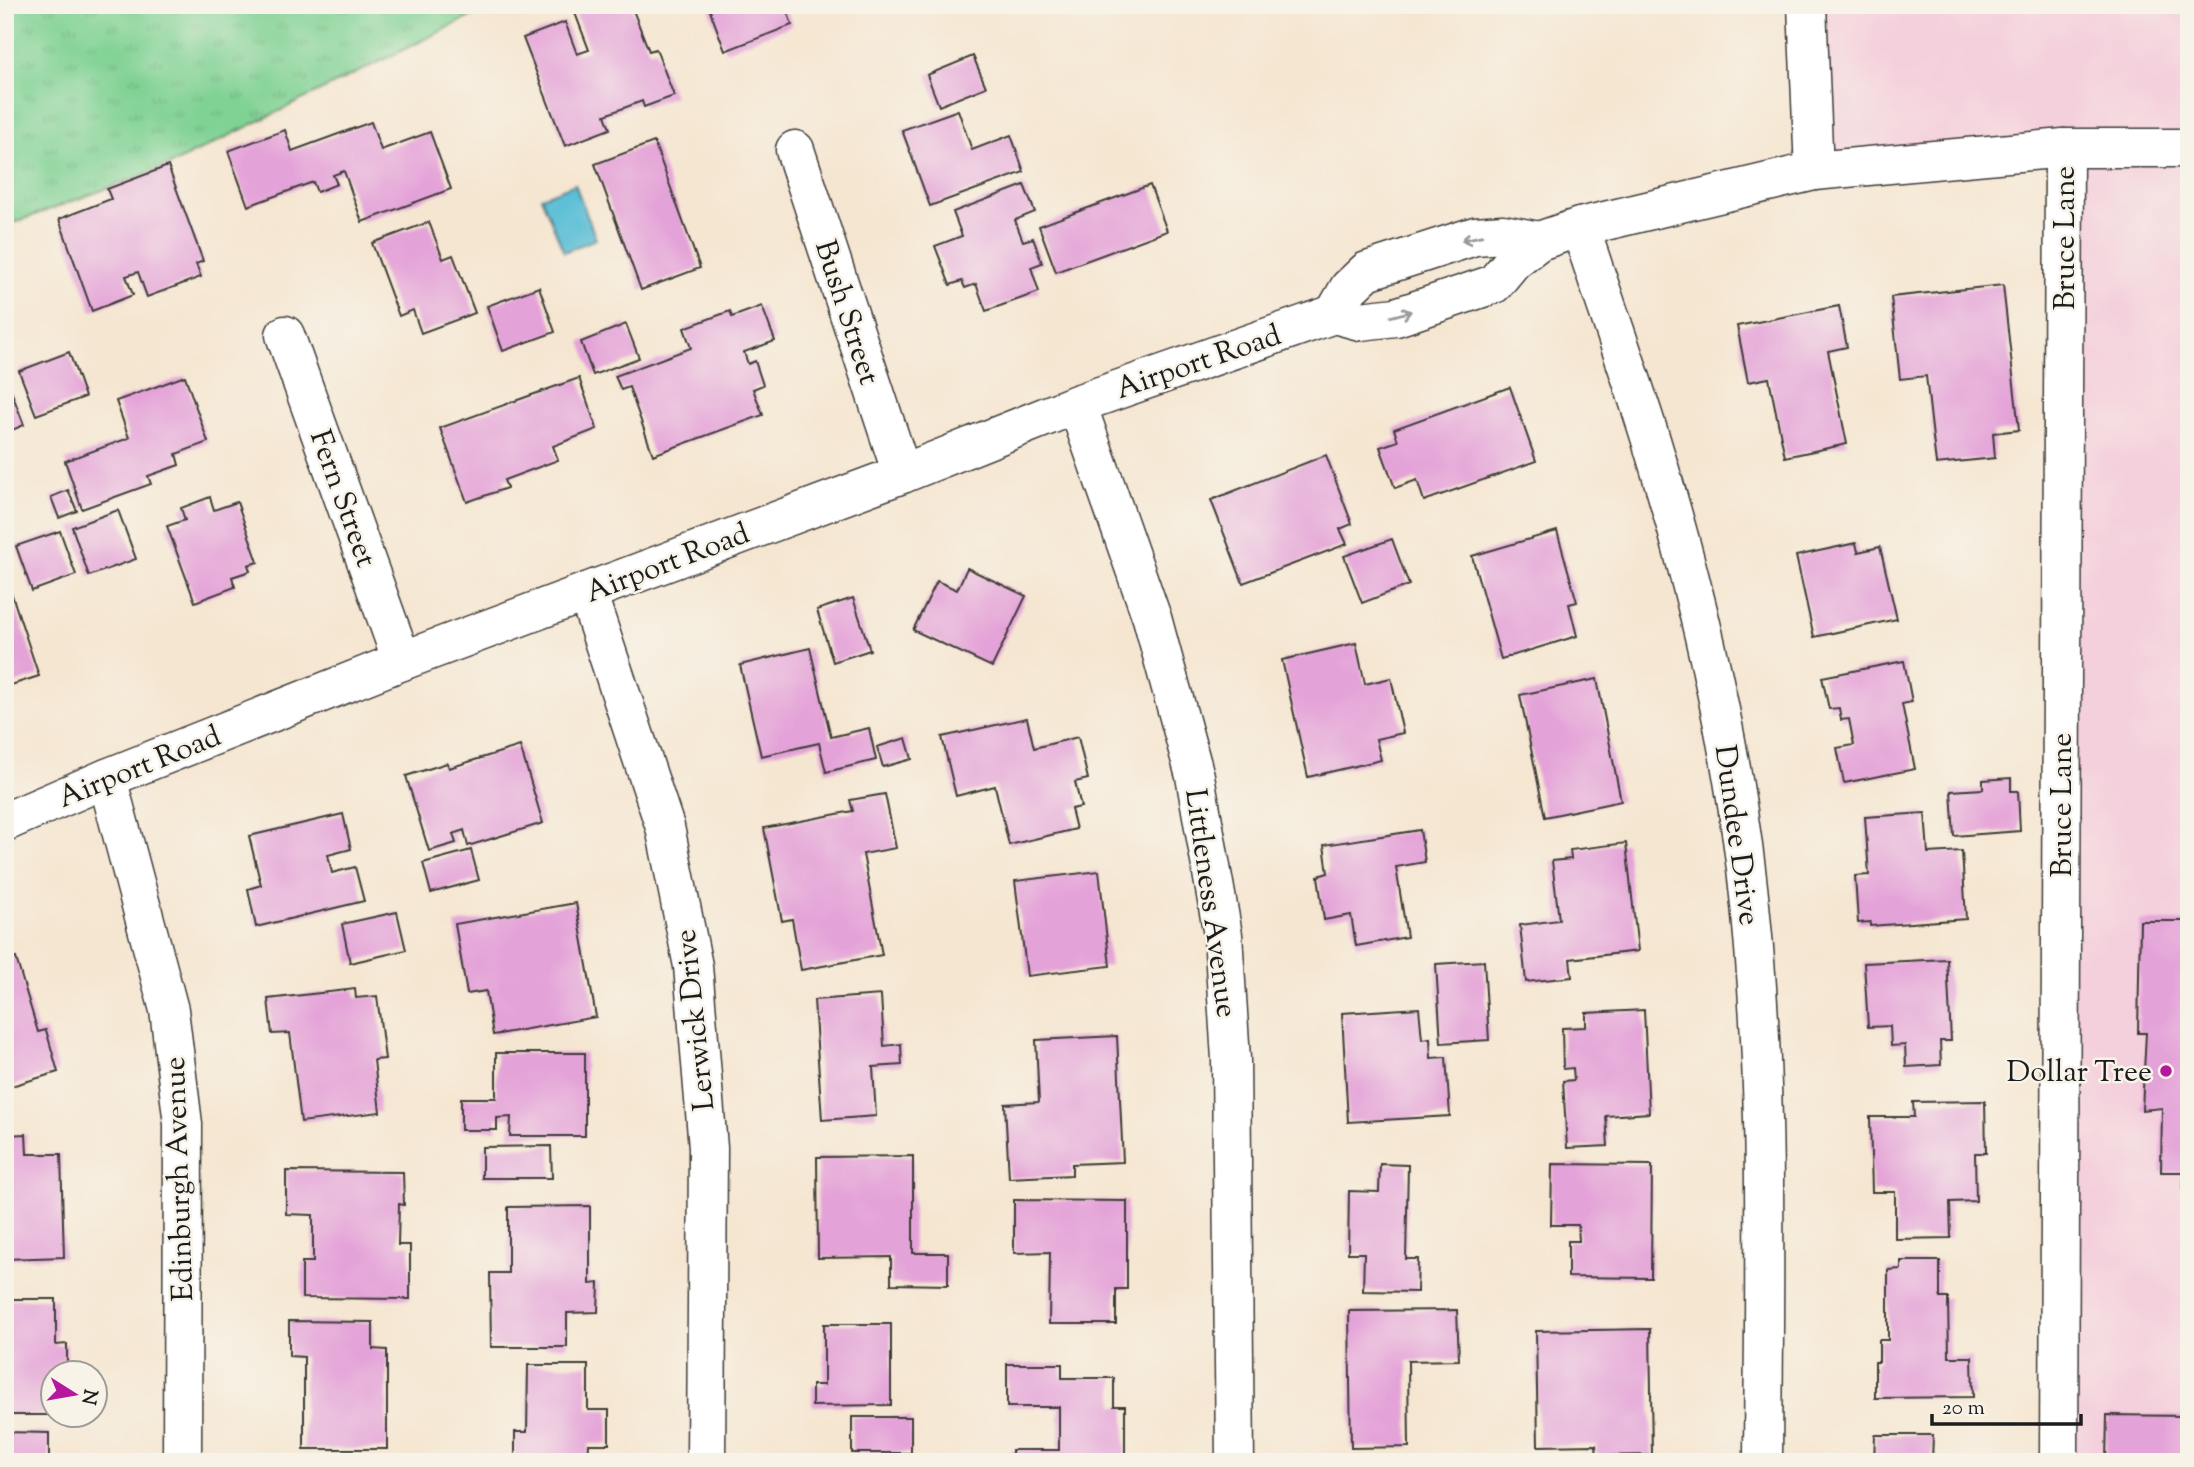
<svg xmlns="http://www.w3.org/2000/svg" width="2194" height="1467" viewBox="0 0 2194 1467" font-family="'Sorts Mill Goudy',serif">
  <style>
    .built { fill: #f4cfdc }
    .grass { fill: url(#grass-tufts); stroke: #4e7758; stroke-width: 2 }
    .water { fill: #57bdd5; stroke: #3a6c78; stroke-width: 2 }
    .building { fill: #e4a3d8 }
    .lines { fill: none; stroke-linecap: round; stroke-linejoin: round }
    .minor-casing { stroke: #3d3a37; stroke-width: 41 }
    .tertiary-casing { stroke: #3d3a37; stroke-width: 41 }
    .minor { stroke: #fff; stroke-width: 38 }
    .tertiary { stroke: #fff; stroke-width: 38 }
    .oneway { stroke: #999 }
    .poi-dot { fill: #b5179e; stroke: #f7f3e8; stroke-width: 2.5 }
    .labels { text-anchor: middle; stroke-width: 5; stroke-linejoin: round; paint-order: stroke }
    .street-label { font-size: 30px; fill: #1c1c1c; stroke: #f7f3e8 }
    .poi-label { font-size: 30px; fill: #1c1c1c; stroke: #f7f3e8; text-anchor: end }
  </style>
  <defs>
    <pattern id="grass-tufts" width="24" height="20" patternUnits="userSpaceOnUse" patternTransform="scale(1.75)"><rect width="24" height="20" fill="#80d294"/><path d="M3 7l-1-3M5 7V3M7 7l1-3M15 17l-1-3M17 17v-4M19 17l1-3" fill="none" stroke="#6eb47f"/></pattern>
  </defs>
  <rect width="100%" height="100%" fill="#f7f3e8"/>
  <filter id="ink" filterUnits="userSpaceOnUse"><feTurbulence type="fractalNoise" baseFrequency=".0143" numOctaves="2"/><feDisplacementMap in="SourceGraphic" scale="14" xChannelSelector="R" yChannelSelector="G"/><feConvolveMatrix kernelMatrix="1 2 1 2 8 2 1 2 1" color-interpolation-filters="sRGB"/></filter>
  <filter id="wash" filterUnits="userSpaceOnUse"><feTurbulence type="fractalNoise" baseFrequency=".00686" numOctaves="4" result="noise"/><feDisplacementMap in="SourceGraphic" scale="28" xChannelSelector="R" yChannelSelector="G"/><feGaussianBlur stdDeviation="1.57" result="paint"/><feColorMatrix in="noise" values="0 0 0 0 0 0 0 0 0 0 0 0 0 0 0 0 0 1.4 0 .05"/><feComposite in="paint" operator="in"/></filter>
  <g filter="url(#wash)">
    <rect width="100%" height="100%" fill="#f5e6d1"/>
    <polygon class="built" points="1811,5 2189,5 2189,1462 2059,1462 2064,149 1814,171"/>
    <polygon class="grass" points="5,5 494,5 168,166 5,226"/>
    <polygon class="water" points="575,184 596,239 564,252 541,197"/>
    <g id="blocks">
      <g class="building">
        <polygon points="572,5 631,5 649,51 656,49 674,96 644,107 642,101 605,115 610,129 565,146 523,38 565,22 577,54 589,50"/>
        <polygon points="708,5 785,5 792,25 725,51"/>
        <polygon points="973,56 986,87 939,106 927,75"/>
        <polygon points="958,110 972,150 1011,135 1024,172 930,206 902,130"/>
        <polygon points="371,122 381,150 430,132 451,189 362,222 344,171 333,175 337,184 317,192 313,182 248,206 228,151 285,130 292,151"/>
        <polygon points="654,142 700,268 641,290 595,164"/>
        <polygon points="168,166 203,261 196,264 201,277 147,297 138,272 126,276 133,295 92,311 59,219 111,199 107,189"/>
        <polygon points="1024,185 1035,212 1015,220 1023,241 1033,238 1042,263 1031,267 1039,292 986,311 976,284 965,288 962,281 950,285 935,246 962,236 953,212"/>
        <polygon points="1150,185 1167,231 1056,272 1039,226"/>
        <polygon points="429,222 443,259 453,255 475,313 421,333 413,310 399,316 372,243"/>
        <polygon points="2003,285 2019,430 1993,433 1995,458 1936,464 1926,376 1900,379 1891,297"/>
        <polygon points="539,287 555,332 503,351 487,306"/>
        <polygon points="762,306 775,341 744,352 748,364 755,361 763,385 753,389 763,415 653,455 629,387 621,390 615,376 691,348 684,328 730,311 732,317"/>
        <polygon points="1839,306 1847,347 1828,351 1847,444 1785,457 1769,378 1748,382 1737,326"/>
        <polygon points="626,324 639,358 593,375 581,342"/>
        <polygon points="69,352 85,397 36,415 19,371"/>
        <polygon points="5,375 24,425 5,433"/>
        <polygon points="185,376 208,442 176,454 179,465 148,476 151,484 82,509 65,461 129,438 116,401"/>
        <polygon points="579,378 597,429 553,446 558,460 504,480 507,488 467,502 440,428"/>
        <polygon points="1510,387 1536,461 1424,501 1417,480 1395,488 1380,447 1398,441 1394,429"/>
        <polygon points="1326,455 1352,524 1340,529 1347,544 1243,583 1211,500"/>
        <polygon points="68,490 77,511 59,518 51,497"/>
        <polygon points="210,497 214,510 237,502 258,562 248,565 250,571 232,577 235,587 195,602 167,526 185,520 181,508"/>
        <polygon points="118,510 136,559 89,576 72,527"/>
        <polygon points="60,531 76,575 32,591 16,546"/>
        <polygon points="1557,531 1577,602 1569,604 1577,636 1501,659 1472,556"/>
        <polygon points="1392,539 1409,585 1362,603 1344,556"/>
        <polygon points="1856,543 1858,552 1880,547 1897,619 1814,637 1796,556"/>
        <polygon points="967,568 1026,596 992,667 913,630 937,581 957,590"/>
        <polygon points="9,586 39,676 5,687 5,588"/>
        <polygon points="853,598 870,650 833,662 817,610"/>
        <polygon points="1356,643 1365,684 1391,678 1403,733 1376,739 1381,760 1308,777 1282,660"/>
        <polygon points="810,648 831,737 869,728 876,760 826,772 819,743 761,756 740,665"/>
        <polygon points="1904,661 1912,702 1902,704 1915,769 1844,783 1837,748 1854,745 1849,719 1841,720 1839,708 1829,709 1822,677"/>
        <polygon points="1597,679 1621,801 1545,817 1520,695"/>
        <polygon points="1027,718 1034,748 1078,737 1088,779 1075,782 1081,807 1071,809 1076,829 1009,845 995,786 956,796 942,737"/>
        <polygon points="906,738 912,759 883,767 877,747"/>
        <polygon points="520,746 543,823 468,846 464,830 453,834 456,843 429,851 406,776 447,763 449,768"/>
        <polygon points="2011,778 2011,791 2018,791 2020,831 1954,836 1951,791 1983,789 1983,780"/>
        <polygon points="885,794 896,848 863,854 882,955 801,970 792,919 782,921 764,828 853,811 850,800"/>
        <polygon points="1925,813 1928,853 1962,851 1966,919 1870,926 1870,922 1858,923 1855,876 1869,875 1865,817"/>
        <polygon points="343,814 351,849 328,855 332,873 355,867 364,901 256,927 248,889 261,885 249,836"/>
        <polygon points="1420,830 1425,862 1396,867 1407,937 1356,946 1351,915 1324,920 1318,876 1328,873 1324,845"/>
        <polygon points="1626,843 1638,951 1570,959 1572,977 1526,982 1520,925 1559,920 1552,861 1571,859 1570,850"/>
        <polygon points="471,850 479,880 431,893 423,863"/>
        <polygon points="1099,871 1110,966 1027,976 1015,881"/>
        <polygon points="576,903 596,1017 493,1035 486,991 467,994 455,924"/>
        <polygon points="397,912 406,950 350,963 342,924"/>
        <polygon points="2140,921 2189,921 2189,1197 2183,1197 2184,1172 2161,1172 2162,1108 2142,1110 2146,1033 2138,1033"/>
        <polygon points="16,958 38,1032 46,1030 58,1072 5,1088 5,961"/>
        <polygon points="1947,959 1951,1041 1940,1041 1941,1065 1906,1067 1905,1045 1891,1046 1890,1026 1868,1027 1864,963"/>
        <polygon points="1484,961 1489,1040 1441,1043 1436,964"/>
        <polygon points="355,989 356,998 377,996 385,1059 374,1060 380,1112 301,1122 290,1033 272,1034 268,999"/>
        <polygon points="881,995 884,1046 901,1044 902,1065 873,1067 876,1116 822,1120 814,1000"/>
        <polygon points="1419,1008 1422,1039 1430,1038 1431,1058 1446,1057 1450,1116 1348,1122 1342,1013"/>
        <polygon points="1644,1010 1649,1113 1606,1116 1608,1146 1567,1148 1563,1081 1574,1080 1573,1068 1563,1069 1562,1028 1586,1027 1586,1013"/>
        <polygon points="1117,1036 1123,1162 1072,1164 1072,1175 1009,1178 1005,1104 1039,1102 1036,1040"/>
        <polygon points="496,1053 585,1053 585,1136 510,1136 511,1117 497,1118 497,1130 461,1130 461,1098 496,1098"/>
        <polygon points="1985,1101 1986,1153 1975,1153 1976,1201 1950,1202 1951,1238 1895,1239 1895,1192 1872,1192 1870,1117 1914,1117 1913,1102"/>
        <polygon points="26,1134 27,1154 61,1154 64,1257 5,1259 5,1135"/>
        <polygon points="551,1146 552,1178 482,1178 482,1147"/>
        <polygon points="913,1156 913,1253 948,1253 948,1285 891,1284 891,1257 818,1258 817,1157"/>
        <polygon points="1380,1164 1408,1165 1406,1259 1418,1259 1417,1292 1363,1291 1364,1253 1348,1253 1349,1191 1379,1192"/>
        <polygon points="1552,1164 1652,1165 1651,1278 1568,1277 1568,1241 1579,1241 1578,1225 1551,1225"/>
        <polygon points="286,1171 403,1172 404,1205 399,1204 398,1245 410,1245 410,1299 302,1298 302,1262 313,1262 313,1215 286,1214"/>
        <polygon points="1014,1200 1127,1201 1127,1289 1116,1289 1116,1324 1049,1324 1050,1252 1014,1253"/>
        <polygon points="590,1206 590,1284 599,1283 598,1312 567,1313 567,1347 491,1347 490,1273 508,1273 508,1207"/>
        <polygon points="1901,1261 1940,1261 1940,1298 1948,1298 1949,1357 1972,1357 1973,1397 1875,1398 1875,1362 1879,1362 1879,1340 1888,1340 1888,1270 1901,1269"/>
        <polygon points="5,1299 56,1299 56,1345 67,1344 67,1372 52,1372 52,1415 5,1415"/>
        <polygon points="1457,1310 1459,1360 1408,1361 1409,1447 1351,1448 1349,1311"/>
        <polygon points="289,1321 373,1322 373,1349 387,1350 387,1449 304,1449 304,1357 289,1356"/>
        <polygon points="824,1324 891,1324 891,1405 812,1406 812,1385 824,1385"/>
        <polygon points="1650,1329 1652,1455 1597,1456 1596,1445 1538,1446 1536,1331"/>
        <polygon points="1007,1364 1062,1364 1062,1378 1114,1378 1114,1406 1125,1406 1125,1462 1012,1462 1012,1450 1059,1450 1059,1407 1007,1407"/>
        <polygon points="528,1365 588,1365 588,1410 609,1410 609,1444 589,1444 588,1462 515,1462 515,1432 527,1432"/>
        <polygon points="2107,1415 2187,1416 2186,1462 2106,1462"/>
        <rect x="852" y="1417" width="59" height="36"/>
        <polygon points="5,1432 49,1433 49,1462 5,1462"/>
        <polygon points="1875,1435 1933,1435 1932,1462 1874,1462"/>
      </g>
    </g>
  </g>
  <g filter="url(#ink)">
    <use href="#blocks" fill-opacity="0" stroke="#3d3a37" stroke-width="2"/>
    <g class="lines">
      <defs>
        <g id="minor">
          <polyline points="795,150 902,474"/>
          <polyline points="1814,171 2064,148 2189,148"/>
          <path d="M 1580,227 C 1603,297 1628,367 1650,437 C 1693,577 1728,723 1746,869 C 1770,1066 1764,1264 1763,1462"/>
          <polyline points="285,335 402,661"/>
          <polyline points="1077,404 1152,618 1195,776 1223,935 1231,1059 1235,1462"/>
          <polyline points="587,592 665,827 693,966 708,1148 706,1462"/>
          <polyline points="107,778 169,1010 183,1124 182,1462"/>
          <polyline points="2059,1462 2064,148"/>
        </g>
        <g id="tertiary">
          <polyline points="1334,314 1349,288 1367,271 1475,236 1503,234 1539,241"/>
          <polyline points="5,822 107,778 402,661 902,474 1077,404 1334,314 1360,321 1396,317 1494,284 1513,261 1539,241 1580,227 1814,171 1807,5"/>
        </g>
      </defs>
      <use href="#minor" class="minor-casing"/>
      <use href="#tertiary" class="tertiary-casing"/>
      <use href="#minor" class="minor"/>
      <use href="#tertiary" class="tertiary"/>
    </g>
    <defs><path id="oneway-shaft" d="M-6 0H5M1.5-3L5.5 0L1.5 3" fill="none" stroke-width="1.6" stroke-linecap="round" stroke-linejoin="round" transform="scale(1.75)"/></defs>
    <g class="oneway">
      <use href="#oneway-shaft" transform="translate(1472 238) rotate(167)"/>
      <use href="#oneway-shaft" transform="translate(1401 314) rotate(-15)"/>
    </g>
  </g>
  <circle class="poi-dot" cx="2166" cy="1071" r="7"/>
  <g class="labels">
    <g class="street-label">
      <text transform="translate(2064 238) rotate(-90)" y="10">Bruce Lane</text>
      <text transform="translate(848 312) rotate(72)" y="10">Bush Street</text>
      <text transform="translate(1198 361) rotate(-19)" y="10">Airport Road</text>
      <text transform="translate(344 498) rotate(70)" y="10">Fern Street</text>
      <text transform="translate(667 562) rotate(-21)" y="10">Airport Road</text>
      <text transform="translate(139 766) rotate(-22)" y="10">Airport Road</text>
      <text transform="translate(2061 805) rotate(-90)" y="10">Bruce Lane</text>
      <text transform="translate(1738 835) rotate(82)" y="10">Dundee Drive</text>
      <text transform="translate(1212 903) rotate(82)" y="10">Littleness Avenue</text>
      <text transform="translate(694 1020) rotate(-96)" y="10">Lerwick Drive</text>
      <text transform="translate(178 1179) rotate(-92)" y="10">Edinburgh Avenue</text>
    </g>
    <g class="poi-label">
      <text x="2152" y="1081">Dollar Tree</text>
    </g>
  </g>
  <rect width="2194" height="1467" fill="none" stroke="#f7f3e8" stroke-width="28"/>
  <g transform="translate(74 1394) rotate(101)"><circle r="33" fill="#f7f3e8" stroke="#9f9d96" stroke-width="2"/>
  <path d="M0-5L12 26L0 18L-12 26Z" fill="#b5179e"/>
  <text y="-10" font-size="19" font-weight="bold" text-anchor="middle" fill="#1c1c1c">N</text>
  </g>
  <path d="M1932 1414v10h149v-10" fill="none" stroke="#1c1c1c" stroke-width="3.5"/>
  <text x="1942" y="1414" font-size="21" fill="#1c1c1c" stroke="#f7f3e8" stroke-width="5" paint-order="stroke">20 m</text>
</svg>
